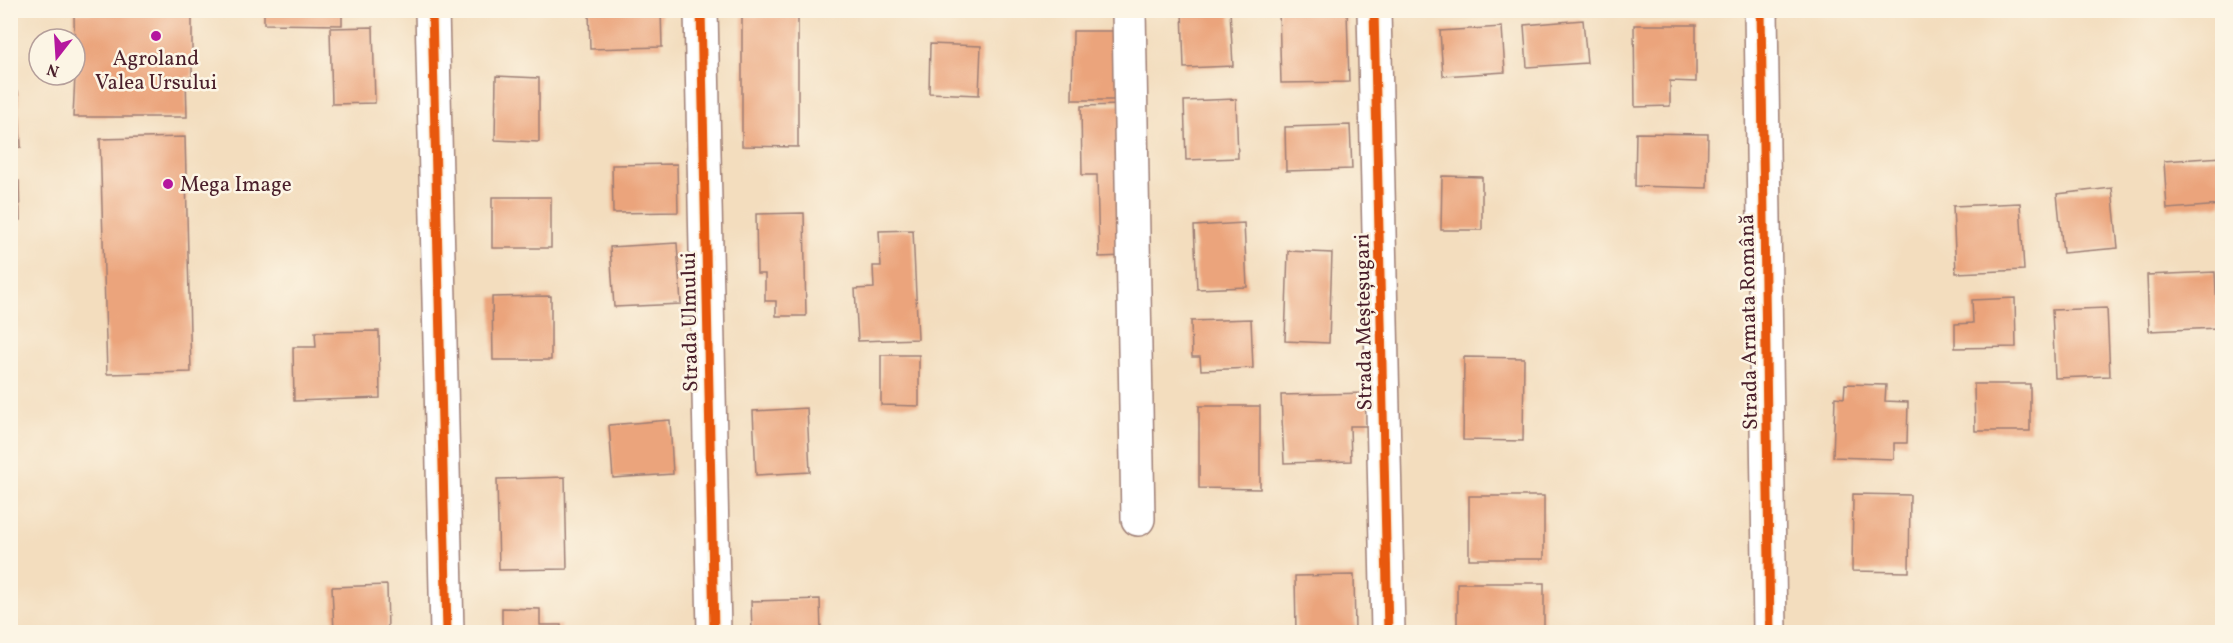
<svg xmlns="http://www.w3.org/2000/svg" width="2233" height="643" viewBox="0 0 2233 643" font-family="Vollkorn,serif">
  <style>
    .building { fill: #eba47b }
    .lines { fill: none; stroke-linecap: round; stroke-linejoin: round }
    .minor-casing { stroke: #9e7e74; stroke-width: 36 }
    .minor { stroke: #fff; stroke-width: 33 }
    .cycleway-casing { stroke: #fcf5e5; stroke-width: 13 }
    .cycleway { stroke: #e8590c; stroke-width: 9 }
    .poi-dot { fill: #b5179e; stroke: #fcf5e5; stroke-width: 2 }
    .labels { text-anchor: middle; stroke-width: 5; stroke-linejoin: round; paint-order: stroke }
    .poi-label { font-size: 21px; fill: #4a1f2b; stroke: #fcf5e5 }
    .street-label { font-size: 21px; fill: #4a1f2b; stroke: #fcf5e5 }
  </style>
  <rect width="100%" height="100%" fill="#fcf5e5"/>
  <filter id="ink" filterUnits="userSpaceOnUse"><feTurbulence type="fractalNoise" baseFrequency=".0167" numOctaves="2"/><feDisplacementMap in="SourceGraphic" scale="12" xChannelSelector="R" yChannelSelector="G"/><feConvolveMatrix kernelMatrix="1 2 1 2 8 2 1 2 1" color-interpolation-filters="sRGB"/></filter>
  <filter id="wash" filterUnits="userSpaceOnUse"><feTurbulence type="fractalNoise" baseFrequency=".008" numOctaves="4" result="noise"/><feDisplacementMap in="SourceGraphic" scale="24" xChannelSelector="R" yChannelSelector="G"/><feGaussianBlur stdDeviation="1.35" result="paint"/><feColorMatrix in="noise" values="0 0 0 0 0 0 0 0 0 0 0 0 0 0 0 0 0 1.4 0 .05"/><feComposite in="paint" operator="in"/></filter>
  <g filter="url(#wash)">
    <rect width="100%" height="100%" fill="#f3ddbe"/>
    <g id="blocks">
      <g class="building">
        <polygon points="264,10 342,10 342,25 264,24"/>
        <polygon points="589,10 661,10 662,47 590,49"/>
        <polygon points="1182,10 1230,10 1233,66 1184,68"/>
        <polygon points="1279,10 1347,10 1349,82 1281,83"/>
        <polygon points="74,13 192,13 192,77 186,77 187,117 73,117 75,75"/>
        <polygon points="742,16 798,17 798,147 742,146"/>
        <polygon points="1583,20 1587,63 1527,67 1524,25"/>
        <polygon points="1634,25 1696,25 1696,82 1670,81 1670,106 1635,107"/>
        <polygon points="373,27 375,103 332,104 330,28"/>
        <polygon points="1502,27 1505,72 1443,76 1440,31"/>
        <polygon points="1073,31 1121,31 1120,100 1072,100"/>
        <polygon points="930,44 981,46 979,95 929,93"/>
        <polygon points="496,76 539,78 539,142 495,140"/>
        <polygon points="10,91 18,91 21,147 10,148"/>
        <polygon points="1236,99 1238,158 1186,160 1184,101"/>
        <polygon points="1121,105 1124,256 1099,257 1097,175 1082,175 1081,106"/>
        <polygon points="1350,125 1352,169 1286,171 1285,127"/>
        <polygon points="1636,133 1708,134 1707,188 1635,186"/>
        <polygon points="185,137 191,372 107,374 100,139"/>
        <polygon points="2222,157 2222,205 2167,209 2164,161"/>
        <polygon points="677,164 678,212 613,213 612,165"/>
        <polygon points="1442,176 1482,177 1482,230 1441,230"/>
        <polygon points="10,181 19,181 20,220 10,220"/>
        <polygon points="2112,188 2118,248 2063,253 2057,194"/>
        <rect x="492" y="197" width="59" height="51"/>
        <polygon points="2020,203 2024,270 1956,273 1953,206"/>
        <polygon points="804,213 806,316 776,316 776,301 765,301 765,274 757,274 756,214"/>
        <polygon points="1244,223 1247,287 1197,289 1194,226"/>
        <polygon points="913,230 918,339 858,341 855,289 874,288 873,266 881,266 879,231"/>
        <polygon points="677,243 681,304 614,307 610,247"/>
        <polygon points="1288,251 1332,253 1329,343 1285,341"/>
        <polygon points="2215,272 2218,328 2149,331 2147,275"/>
        <polygon points="551,296 551,360 493,360 492,297"/>
        <polygon points="2015,298 2016,347 1955,348 1955,324 1973,323 1972,300"/>
        <polygon points="2107,308 2110,376 2055,378 2052,310"/>
        <polygon points="1251,319 1253,368 1201,370 1200,357 1192,357 1191,321"/>
        <polygon points="379,331 380,398 294,401 293,347 316,347 315,332"/>
        <polygon points="881,355 919,355 919,406 881,405"/>
        <polygon points="1464,357 1524,358 1523,441 1463,440"/>
        <polygon points="1845,384 1886,385 1885,401 1908,402 1907,443 1894,443 1894,459 1833,457 1835,397 1844,398"/>
        <polygon points="1974,384 2030,384 2030,431 1975,431"/>
        <polygon points="1368,393 1369,426 1350,426 1351,461 1284,463 1281,395"/>
        <polygon points="1199,406 1260,406 1260,489 1199,488"/>
        <polygon points="807,408 810,472 756,475 753,411"/>
        <polygon points="670,420 673,474 613,478 609,425"/>
        <polygon points="565,477 567,569 499,570 497,479"/>
        <polygon points="1853,494 1910,495 1909,572 1852,571"/>
        <rect x="1469" y="496" width="75" height="63"/>
        <polygon points="1354,575 1355,632 1296,632 1295,576"/>
        <rect x="1457" y="583" width="87" height="49"/>
        <polygon points="387,585 388,632 334,632 332,587"/>
        <polygon points="820,599 821,632 752,632 751,601"/>
        <polygon points="502,608 540,609 540,625 561,625 561,632 502,632"/>
      </g>
    </g>
  </g>
  <g filter="url(#ink)">
    <use href="#blocks" fill-opacity="0" stroke="#9e7e74" stroke-width="1.5"/>
    <g class="lines">
      <defs>
        <g id="minor">
          <polyline points="432,10 447,632"/>
          <polyline points="701,10 714,632"/>
          <polyline points="1129,10 1138,519"/>
          <polyline points="1374,10 1388,632"/>
          <polyline points="1761,10 1770,632"/>
        </g>
      </defs>
      <use href="#minor" class="minor-casing"/>
      <use href="#minor" class="minor"/>
      <defs>
        <g id="cycleway">
          <polyline points="432,10 447,632"/>
          <polyline points="701,10 714,632"/>
          <polyline points="1374,10 1388,632"/>
          <polyline points="1761,10 1770,632"/>
        </g>
      </defs>
      <use href="#cycleway" class="cycleway-casing"/>
      <use href="#cycleway" class="cycleway"/>
    </g>
  </g>
  <g class="poi-dot">
    <circle cx="156" cy="36" r="6"/>
    <circle cx="168" cy="184" r="6"/>
  </g>
  <g class="labels">
    <g class="poi-label">
      <text x="156" y="65">Agroland<tspan x="156" dy="24">Valea Ursului</tspan></text>
      <text x="180" y="191" text-anchor="start">Mega Image</text>
    </g>
    <g class="street-label">
      <text transform="translate(689 322) rotate(-91)" y="7">Strada Ulmului</text>
      <text transform="translate(1363 322) rotate(-91)" y="7">Strada Meșteșugari</text>
      <text transform="translate(1748 322) rotate(-91)" y="7">Strada Armata Română</text>
    </g>
  </g>
  <rect width="2233" height="643" fill="none" stroke="#fcf5e5" stroke-width="36"/>
  <g transform="translate(57 57) rotate(197)"><circle r="28" fill="#fcf5e5" stroke="#b59f9b" stroke-width="1.5"/>
  <path d="M0-4.5L10 22L0 15L-10 22Z" fill="#b5179e"/>
  <text y="-9" font-size="16" font-weight="bold" text-anchor="middle" fill="#4a1f2b">N</text>
  </g>
</svg>
